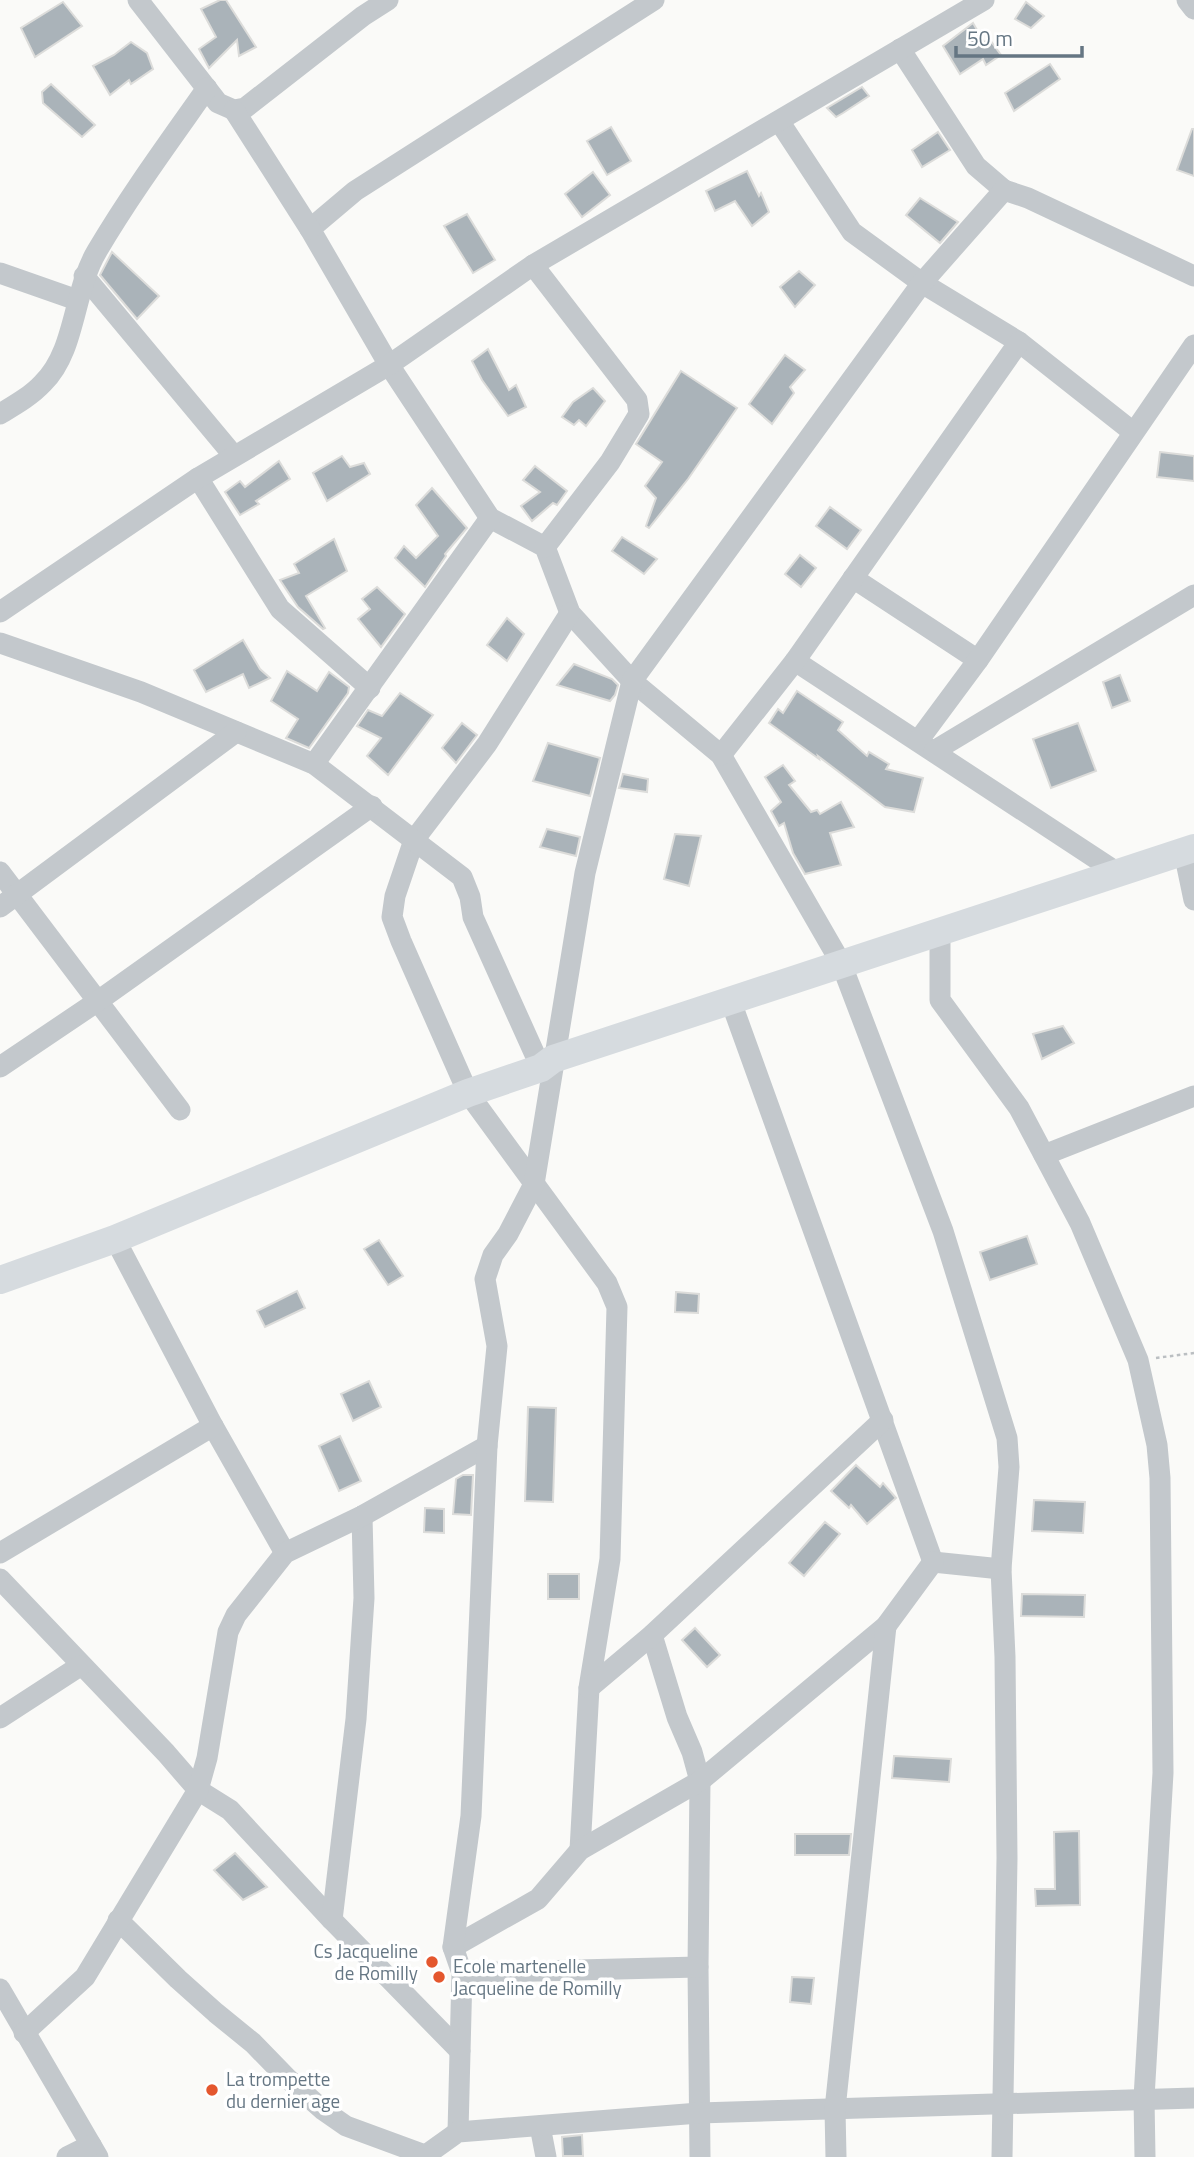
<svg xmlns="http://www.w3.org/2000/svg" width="1194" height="2157" viewBox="0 0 1194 2157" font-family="'Titillium Web',sans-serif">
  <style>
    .building { fill: #aab3b9; stroke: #dcdcda; stroke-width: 2 }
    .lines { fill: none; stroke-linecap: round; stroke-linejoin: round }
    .path { stroke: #bbbfc2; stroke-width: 2.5; stroke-dasharray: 3.5 3.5; stroke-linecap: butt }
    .street { stroke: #c3c8cc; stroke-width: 21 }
    .secondary { stroke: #d6dbdf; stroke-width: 28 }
    .poi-dot { fill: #e4572e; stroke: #fff; stroke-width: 2.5 }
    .labels { text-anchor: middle; stroke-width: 7; stroke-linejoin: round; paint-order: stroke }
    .poi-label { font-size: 19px; fill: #657683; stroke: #fff; text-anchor: start }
  </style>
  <rect width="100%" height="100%" fill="#fafaf8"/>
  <g class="building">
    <polygon points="220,0 226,0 256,47 239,56 237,40 209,68 199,49 216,37 201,9"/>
    <polygon points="63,2 82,26 35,57 21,28"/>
    <polygon points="1026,2 1044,16 1031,28 1015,19"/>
    <polygon points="973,23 984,42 990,40 1001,55 986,65 983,59 960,74 943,46"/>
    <polygon points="131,42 147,53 153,69 131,84 129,80 110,95 93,66 114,55"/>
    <polygon points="1050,64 1060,79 1014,111 1005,93"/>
    <polygon points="51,84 95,125 82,137 43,103 42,92"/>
    <polygon points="862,87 869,96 843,113 836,117 827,108"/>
    <polygon points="611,127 631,161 607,175 587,141"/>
    <polygon points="1192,129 1194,129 1194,176 1177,170"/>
    <polygon points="938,132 950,150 922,167 912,150"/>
    <polygon points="747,171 759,196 761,193 769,212 752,226 735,201 715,211 706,191"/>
    <polygon points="593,172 610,195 582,217 565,194"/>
    <polygon points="920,198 958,222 940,243 906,215"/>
    <polygon points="467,214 495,260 473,273 444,226"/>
    <polygon points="112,252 159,296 137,319 100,275"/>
    <polygon points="799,271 815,285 795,307 780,287"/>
    <polygon points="488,349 509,390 516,385 526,407 508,416 482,380 472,361"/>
    <polygon points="785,355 805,370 790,387 794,393 772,424 749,404"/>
    <polygon points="681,371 737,408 688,479 649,528 646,526 656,498 645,486 662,462 636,444"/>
    <polygon points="593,388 605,401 586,426 579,420 574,425 562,417 573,402"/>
    <polygon points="1160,452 1194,456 1194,481 1157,477"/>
    <polygon points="342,456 350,467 364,463 370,474 327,501 313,473"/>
    <polygon points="279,461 290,479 256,501 259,504 240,515 225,492 240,481 245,487"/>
    <polygon points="535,466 567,491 557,505 553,503 532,521 521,506 540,492 523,480"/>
    <polygon points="432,488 467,528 445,554 446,556 425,587 395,558 404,546 416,558 438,536 416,505"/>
    <polygon points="830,507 861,530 847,549 816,526"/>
    <polygon points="622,537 657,559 644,574 612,551"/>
    <polygon points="334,539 347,571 306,596 325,628 323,629 298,607 280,580 299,573 294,564"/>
    <polygon points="800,555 816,568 801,587 785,574"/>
    <polygon points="377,587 405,614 381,647 358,619 370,609 362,599"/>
    <polygon points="507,618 524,634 507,661 487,645"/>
    <polygon points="243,640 260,669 270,678 249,688 243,674 206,692 194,670"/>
    <polygon points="574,664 612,679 618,685 615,695 610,701 557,685"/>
    <polygon points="287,671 317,691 329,672 349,687 348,693 309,748 286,738 298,719 271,701"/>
    <polygon points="1120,675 1130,701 1112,708 1103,682"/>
    <polygon points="797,691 843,722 838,730 867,756 869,752 889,764 886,769 923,778 914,812 885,807 818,756 819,759 769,723 778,709 783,713"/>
    <polygon points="400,693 433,715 388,775 367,756 381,738 357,726 368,710 382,716"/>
    <polygon points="462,723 477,735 456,763 442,748"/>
    <polygon points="1078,723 1096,771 1051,788 1033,739"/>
    <polygon points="548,743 600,758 590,796 533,781"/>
    <polygon points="783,765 795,781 789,785 811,812 817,810 820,814 841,802 854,827 830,833 841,865 805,874 793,853 784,823 779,826 771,811 781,802 765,777"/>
    <polygon points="623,774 648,779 647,792 619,788"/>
    <polygon points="547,829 580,837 576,856 540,847"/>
    <polygon points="675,834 701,836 689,886 664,879"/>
    <polygon points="1063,1026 1074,1043 1042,1059 1033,1034"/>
    <polygon points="1027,1236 1037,1264 990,1280 980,1252"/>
    <polygon points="379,1240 403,1276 388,1285 364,1249"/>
    <polygon points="297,1291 305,1308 265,1327 257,1311"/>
    <polygon points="676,1292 699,1294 698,1313 675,1312"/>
    <polygon points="369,1381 381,1407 353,1421 341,1394"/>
    <polygon points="528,1407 556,1408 553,1502 525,1501"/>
    <polygon points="340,1436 361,1481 339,1491 319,1446"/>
    <polygon points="856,1465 880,1487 883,1483 896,1498 867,1524 851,1505 849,1508 831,1491"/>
    <polygon points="463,1475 473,1475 471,1515 453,1514 456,1479"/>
    <polygon points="1034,1500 1085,1502 1083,1533 1032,1531"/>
    <polygon points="425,1508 444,1509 444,1533 424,1532"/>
    <polygon points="825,1522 840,1534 804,1576 789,1563"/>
    <rect x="548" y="1574" width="31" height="25"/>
    <polygon points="1022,1594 1085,1595 1084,1617 1021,1616"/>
    <polygon points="695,1628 720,1655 707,1667 682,1640"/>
    <polygon points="894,1756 951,1759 949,1782 892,1778"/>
    <polygon points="1079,1831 1080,1905 1036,1906 1035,1889 1055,1889 1054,1832"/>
    <polygon points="795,1834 851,1834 849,1855 795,1855"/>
    <polygon points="235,1853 267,1887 243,1900 214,1870"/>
    <polygon points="792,1977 814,1978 811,2004 790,2002"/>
    <polygon points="582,2135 583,2156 563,2156 562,2137"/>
  </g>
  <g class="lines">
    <polyline class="path" points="1156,1358 1194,1353"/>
    <g class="street">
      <polyline points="138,0 218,103 234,110 245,108 363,16 388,0"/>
      <polyline points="654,0 355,191 310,229 389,365 490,518 545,547 570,613 632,681 721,755 841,963 943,1231 1007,1438 1009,1467 1001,1569 1005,1657 1007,1858 1002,2157"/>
      <polyline points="1187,0 1194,9"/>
      <polyline points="900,49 976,166 1004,190"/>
      <polyline points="234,110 310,229"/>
      <polyline points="779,121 852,232 922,283 1019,342 1133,432"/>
      <polyline points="533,265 637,400 639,414 610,462 545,547"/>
      <polyline points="0,273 77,300"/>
      <polyline points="84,276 234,456"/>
      <path d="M 0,414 C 15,405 31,396 43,383 C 76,351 73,291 97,251 C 130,195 169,142 207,88"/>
      <polyline points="198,478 280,609 370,688"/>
      <polyline points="853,578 978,660"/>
      <polyline points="0,612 198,478 389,365 533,265 984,0"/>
      <polyline points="570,613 487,744 414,840 395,896 392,917 401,941 468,1093 607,1283 617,1307 610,1559 589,1688 580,1850"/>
      <polyline points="0,643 141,692 314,764 462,877 470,897 473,917 541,1068"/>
      <polyline points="795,661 1118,873"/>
      <polyline points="918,741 978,660 1194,345"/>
      <polyline points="934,751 1194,595"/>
      <polyline points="721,755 795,661 1019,342"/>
      <polyline points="314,764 490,518"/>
      <polyline points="1184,852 1194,900"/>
      <polyline points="0,872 180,1110"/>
      <polyline points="0,907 236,732"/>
      <polyline points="940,932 940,1000 1019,1108 1080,1223 1138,1360 1157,1445 1160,1478 1163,1773 1144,2098 1145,2157"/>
      <polyline points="730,999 933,1562"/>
      <polyline points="0,1067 98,1001 372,806"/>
      <polyline points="1044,1155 1194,1096"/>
      <polyline points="115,1239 213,1426 285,1553"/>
      <polyline points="0,1553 213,1426"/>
      <polyline points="933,1562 1001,1569"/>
      <polyline points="0,1579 166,1753 198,1790 230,1810 332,1920 460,2051"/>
      <polyline points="652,1635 677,1717 692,1752 700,1781 698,1967 700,2157"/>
      <polyline points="589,1688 652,1635 883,1420"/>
      <polyline points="0,1718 80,1666"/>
      <polyline points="118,1920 178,1979 216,2013 253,2043 287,2078 323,2110 346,2126 425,2155"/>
      <polyline points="332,1920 356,1719 364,1598 362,1516"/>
      <polyline points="453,1947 538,1899 580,1850 700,1781 886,1626 933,1562"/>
      <polyline points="462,1973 698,1967"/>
      <polyline points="0,1989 98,2157"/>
      <polyline points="24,2033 85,1977 198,1790 207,1758 228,1632 236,1615 285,1553 362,1516 487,1446"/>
      <polyline points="540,2126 546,2157"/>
      <polyline points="458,2132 462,1973 453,1947 471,1816 487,1446 497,1346 485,1279 493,1255 508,1234 534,1184 585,873 632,681 922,283 1004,190 1028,198 1194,276"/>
      <polyline points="67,2157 91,2145"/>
      <polyline points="423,2157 458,2132 699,2113 1194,2098"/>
      <polyline points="836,2157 835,2109 886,1626"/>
    </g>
    <polyline class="secondary" points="0,1280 115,1239 468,1093 541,1068 553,1059 1194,848"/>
  </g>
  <g class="poi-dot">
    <circle cx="432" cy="1962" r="7"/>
    <circle cx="439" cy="1977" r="7"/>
    <circle cx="212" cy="2090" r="7"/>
  </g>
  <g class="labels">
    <g class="poi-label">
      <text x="418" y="1958" text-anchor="end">Cs Jacqueline<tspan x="418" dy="22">de Romilly</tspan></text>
      <text x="453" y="1973">Ecole martenelle<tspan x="453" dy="22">Jacqueline de Romilly</tspan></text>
      <text x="226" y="2086">La trompette<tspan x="226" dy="22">du dernier age</tspan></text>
    </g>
  </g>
  <path d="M956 46v10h126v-10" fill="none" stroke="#657683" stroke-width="3.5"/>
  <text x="967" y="46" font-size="21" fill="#657683" stroke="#ffffff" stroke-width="5" paint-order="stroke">50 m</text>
</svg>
